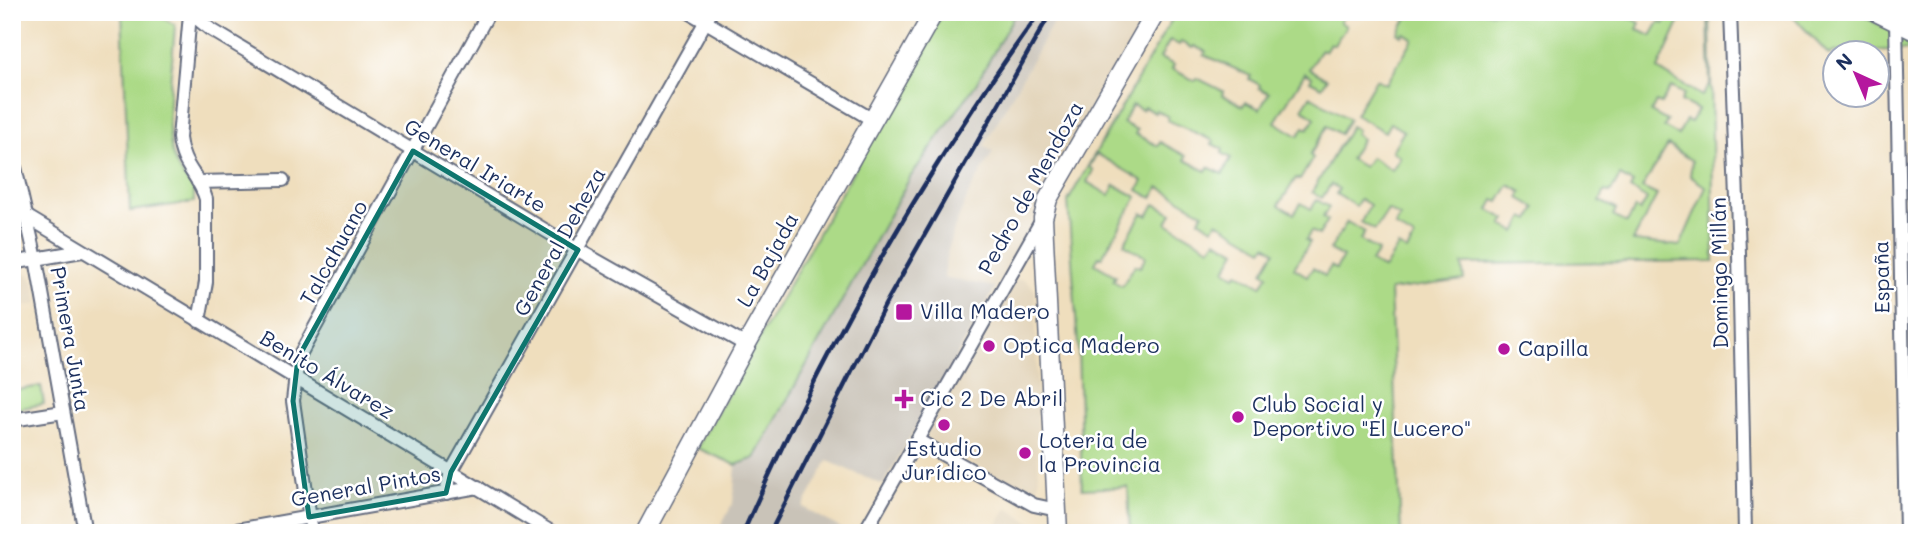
<svg xmlns="http://www.w3.org/2000/svg" width="1929" height="545" viewBox="0 0 1929 545" font-family="Mali,sans-serif">
  <style>
    .built { fill: #e1d2b6 }
    .industrial { fill: #c9c3b8 }
    .green { fill: #acda87; stroke: #648472; stroke-width: 2; fill-rule: evenodd }
    .lines { fill: none; stroke-linecap: round; stroke-linejoin: round }
    .street-casing { stroke: #656c7f; stroke-width: 16 }
    .secondary-casing { stroke: #656c7f; stroke-width: 21 }
    .street { stroke: #fff; stroke-width: 12 }
    .secondary { stroke: #fff; stroke-width: 18 }
    .rail { stroke: #1b2f5e; stroke-width: 4.5 }
    .marked { fill: #0f766e; fill-opacity: 0.2; stroke: #0f766e; stroke-width: 5; stroke-linejoin: round }
    .poi-dot { fill: #b5179e; stroke: #fff; stroke-width: 2.5 }
    .labels { text-anchor: middle; stroke-width: 5; stroke-linejoin: round; paint-order: stroke }
    .street-label { font-size: 21px; fill: #1b2f5e; stroke: #fff }
    .poi-label { font-size: 21px; fill: #1b2f5e; stroke: #fff; text-anchor: start }
  </style>
  <rect width="100%" height="100%" fill="#fff"/>
  <filter id="ink" filterUnits="userSpaceOnUse"><feTurbulence type="fractalNoise" baseFrequency=".0143" numOctaves="2"/><feDisplacementMap in="SourceGraphic" scale="14" xChannelSelector="R" yChannelSelector="G"/><feConvolveMatrix kernelMatrix="1 2 1 2 8 2 1 2 1" color-interpolation-filters="sRGB"/></filter>
  <filter id="wash" filterUnits="userSpaceOnUse"><feTurbulence type="fractalNoise" baseFrequency=".00686" numOctaves="4" result="noise"/><feDisplacementMap in="SourceGraphic" scale="28" xChannelSelector="R" yChannelSelector="G"/><feGaussianBlur stdDeviation="1.57" result="paint"/><feColorMatrix in="noise" values="0 0 0 0 0 0 0 0 0 0 0 0 0 0 0 0 0 1.4 0 .05"/><feComposite in="paint" operator="in"/></filter>
  <g filter="url(#wash)">
    <rect width="100%" height="100%" fill="#efdebd"/>
    <g class="built">
      <polygon points="1059,12 1149,12 996,287 944,278 946,258 954,229 969,193 992,152 984,147"/>
      <polygon points="27,273 34,281 38,304 12,308 12,274"/>
      <polygon points="1023,279 1030,284 1035,291 1039,481 1037,487 1026,492 932,442 926,434 1010,285 1016,280"/>
      <polygon points="1007,508 1033,524 1039,533 993,533"/>
    </g>
    <polygon class="industrial" points="1016,12 1059,12 984,146 993,152 969,193 954,229 946,258 944,278 996,287 883,485 828,461 803,507 849,533 717,533 733,503 736,465 755,457 911,176 976,84"/>
    <g class="green">
      <path d="M 122,12 L 153,12 L 175,25 C 173,63 162,126 175,162 C 179,173 187,180 194,189 L 194,202 L 130,211 Z"/>
      <polygon points="943,12 1016,12 976,84 911,176 755,458 736,465 697,448"/>
      <path d="M 1176,12 L 1346,12 L 1340,22 L 1346,26 L 1334,45 L 1330,43 L 1325,51 L 1321,49 L 1309,69 L 1327,79 L 1322,87 L 1310,81 L 1312,77 L 1305,73 L 1275,122 L 1298,136 L 1304,127 L 1308,129 L 1315,118 L 1302,109 L 1310,96 L 1349,119 L 1340,134 L 1327,126 L 1310,155 L 1313,158 L 1300,180 L 1296,178 L 1279,205 L 1294,214 L 1301,203 L 1311,209 L 1317,200 L 1329,207 L 1323,217 L 1328,220 L 1319,235 L 1311,231 L 1306,240 L 1310,242 L 1294,268 L 1307,276 L 1313,268 L 1325,276 L 1331,266 L 1336,269 L 1343,257 L 1330,250 L 1347,222 L 1365,232 L 1360,240 L 1378,251 L 1371,262 L 1384,269 L 1398,246 L 1407,251 L 1414,238 L 1395,226 L 1400,217 L 1388,210 L 1375,230 L 1361,222 L 1370,205 L 1360,199 L 1356,206 L 1336,194 L 1339,189 L 1331,184 L 1322,198 L 1312,192 L 1351,126 L 1357,130 L 1355,134 L 1362,139 L 1350,159 L 1364,167 L 1371,157 L 1392,170 L 1400,157 L 1392,151 L 1404,131 L 1390,123 L 1385,132 L 1355,115 L 1376,79 L 1386,84 L 1413,39 L 1404,33 L 1402,36 L 1398,33 L 1407,18 L 1397,12 L 1625,12 L 1624,14 L 1640,23 L 1637,29 L 1651,36 L 1659,22 L 1664,24 L 1671,12 L 1684,12 L 1658,69 L 1702,96 L 1710,84 L 1708,12 L 1710,12 L 1714,261 L 1462,264 L 1464,280 L 1390,290 L 1401,533 L 1130,533 L 1128,487 L 1082,489 L 1078,346 L 1068,201 ZM 1170,40 L 1179,45 L 1181,42 L 1192,48 L 1194,46 L 1206,52 L 1204,55 L 1251,76 L 1249,79 L 1260,85 L 1259,88 L 1269,93 L 1260,109 L 1245,102 L 1243,106 L 1222,95 L 1223,91 L 1197,78 L 1195,81 L 1172,69 L 1174,65 L 1160,58 ZM 1671,87 L 1684,94 L 1681,101 L 1698,110 L 1691,122 L 1686,120 L 1678,135 L 1664,127 L 1667,121 L 1651,112 L 1656,102 L 1661,104 ZM 1132,105 L 1142,110 L 1144,107 L 1155,113 L 1156,110 L 1168,117 L 1167,120 L 1214,141 L 1212,144 L 1223,149 L 1222,153 L 1231,158 L 1223,174 L 1208,167 L 1206,171 L 1185,160 L 1186,156 L 1160,142 L 1158,146 L 1135,134 L 1137,130 L 1123,123 ZM 1668,145 L 1692,161 L 1690,176 L 1706,187 L 1680,246 L 1633,241 L 1657,195 L 1642,188 ZM 1097,154 L 1143,181 L 1138,190 L 1152,198 L 1159,187 L 1203,213 L 1199,220 L 1213,228 L 1217,222 L 1263,249 L 1266,245 L 1275,251 L 1263,272 L 1268,275 L 1261,286 L 1238,273 L 1235,276 L 1225,270 L 1236,251 L 1216,240 L 1210,248 L 1167,223 L 1172,213 L 1155,204 L 1148,216 L 1142,213 L 1124,244 L 1146,257 L 1140,267 L 1135,265 L 1122,286 L 1113,281 L 1116,276 L 1095,264 L 1099,256 L 1102,257 L 1137,197 L 1115,185 L 1109,195 L 1087,182 L 1093,170 L 1089,167 ZM 1620,176 L 1633,183 L 1630,189 L 1647,199 L 1640,211 L 1635,208 L 1627,223 L 1613,216 L 1616,209 L 1600,201 L 1605,191 L 1610,193 ZM 1509,185 L 1522,192 L 1519,198 L 1536,208 L 1530,220 L 1524,217 L 1516,232 L 1502,225 L 1506,219 L 1489,210 L 1494,200 L 1499,202 Z"/>
      <polygon points="1789,12 1855,12 1917,43 1917,49 1834,52 1829,55"/>
      <polygon points="41,386 44,404 12,410 12,391"/>
    </g>
  </g>
  <g filter="url(#ink)">
    <g class="lines">
      <defs>
        <g id="street">
          <polyline points="189,12 210,29 578,250 746,345"/>
          <polyline points="689,12 873,120"/>
          <polyline points="1730,12 1739,253 1745,533"/>
          <path d="M 190,14 L 179,138 C 182,167 199,175 206,199 L 206,282 L 199,321"/>
          <polyline points="1896,21 1906,533"/>
          <polyline points="12,154 36,259 85,533"/>
          <polyline points="198,182 283,180"/>
          <polyline points="26,216 553,533"/>
          <polyline points="12,263 82,251"/>
          <polyline points="12,420 63,412"/>
          <polyline points="917,440 1034,505 1057,510"/>
          <polyline points="446,493 451,472 711,12"/>
          <polyline points="220,533 478,487"/>
          <polyline points="312,533 293,401 298,358 489,12"/>
          <polyline points="864,533 1043,218"/>
        </g>
        <g id="secondary">
          <polyline points="1876,12 1917,32"/>
          <polyline points="645,533 746,345 934,12"/>
          <polyline points="1058,533 1043,218 1048,199 1156,12"/>
        </g>
      </defs>
      <use href="#street" class="street-casing"/>
      <use href="#secondary" class="secondary-casing"/>
      <use href="#street" class="street"/>
      <use href="#secondary" class="secondary"/>
      <g class="rail">
        <path d="M 743,533 C 823,350 923,173 1040,12"/>
        <polyline points="770,533 886,303 1051,12"/>
      </g>
    </g>
  </g>
  <path class="marked" d="M 413,151 L 578,250 L 451,472 L 446,493 L 309,517 L 293,401 L 298,358 Z"/>
  <g class="poi-dot">
    <rect x="895" y="303" width="18" height="18" rx="3.5"/>
    <circle cx="989" cy="346" r="7"/>
    <circle cx="1504" cy="349" r="7"/>
    <path d="M900.5 388.5h7v7h7v7h-7v7h-7v-7h-7v-7h7z"/>
    <circle cx="1238" cy="417" r="7"/>
    <circle cx="944" cy="425" r="7"/>
    <circle cx="1025" cy="453" r="7"/>
  </g>
  <g class="labels">
    <g class="street-label">
      <text transform="translate(475 166) rotate(31)" y="7">General Iriarte</text>
      <text transform="translate(1031 188) rotate(-61)" y="7">Pedro de Mendoza</text>
      <text transform="translate(560 242) rotate(-61)" y="7">General Deheza</text>
      <text transform="translate(334 253) rotate(-61)" y="7">Talcahuano</text>
      <text transform="translate(768 260) rotate(-61)" y="7">La Bajada</text>
      <text transform="translate(1720 273) rotate(-91)" y="7">Domingo Millán</text>
      <text transform="translate(1882 277) rotate(-91)" y="7">España</text>
      <text transform="translate(70 339) rotate(80)" y="7">Primera Junta</text>
      <text transform="translate(327 375) rotate(31)" y="7">Benito Álvarez</text>
      <text transform="translate(366 487) rotate(-10)" y="7">General Pintos</text>
    </g>
    <g class="poi-label">
      <text x="920" y="319">Villa Madero</text>
      <text x="1003" y="353">Optica Madero</text>
      <text x="1518" y="356">Capilla</text>
      <text x="920" y="406">Cic 2 De Abril</text>
      <text x="1252" y="412">Club Social y<tspan x="1252" dy="24">Deportivo "El Lucero"</tspan></text>
      <text x="1039" y="448">Loteria de<tspan x="1039" dy="24">la Provincia</tspan></text>
      <text x="944" y="456" text-anchor="middle">Estudio<tspan x="944" dy="24">Jurídico</tspan></text>
    </g>
  </g>
  <rect width="1929" height="545" fill="none" stroke="#fff" stroke-width="42"/>
  <g transform="translate(1856 74) rotate(316)"><circle r="33" fill="#ffffff" stroke="#a4acbf" stroke-width="2"/>
  <path d="M0-5L12 26L0 18L-12 26Z" fill="#b5179e"/>
  <text y="-10" font-size="19" font-weight="bold" text-anchor="middle" fill="#1b2f5e">N</text>
  </g>
</svg>
